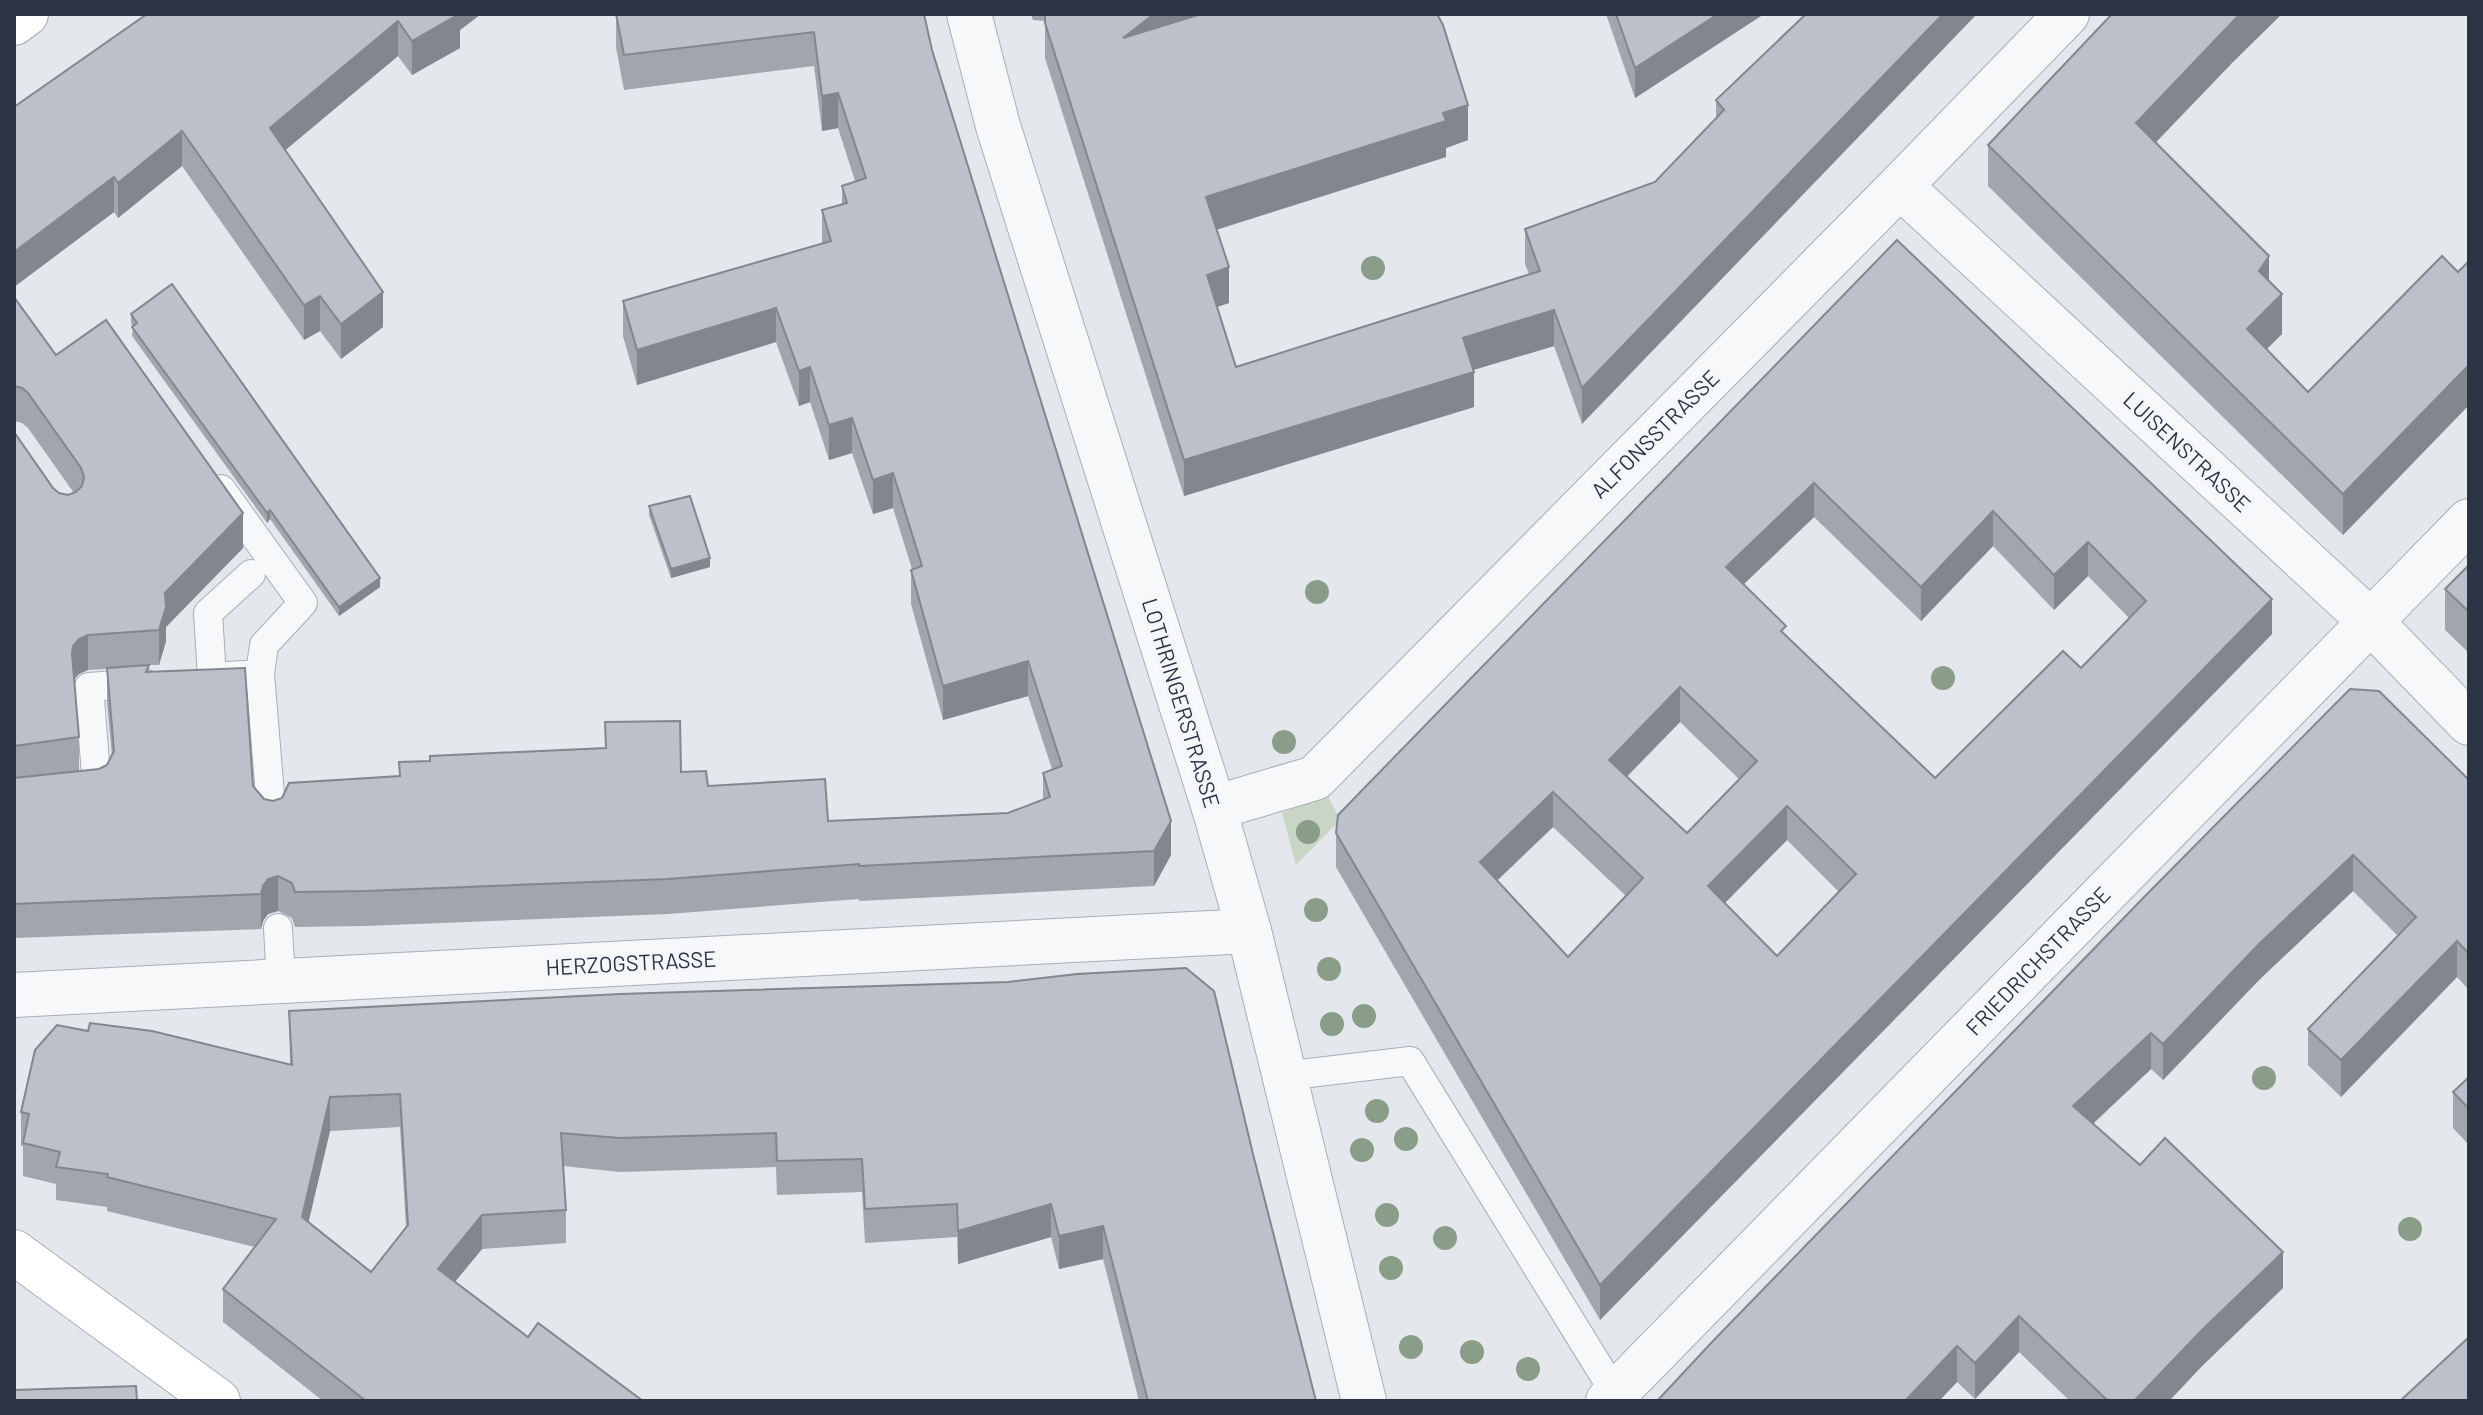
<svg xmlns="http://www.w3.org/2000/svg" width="2483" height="1415" viewBox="0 0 2483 1415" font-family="Barlow,sans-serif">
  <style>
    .green { fill: #c9d6c5 }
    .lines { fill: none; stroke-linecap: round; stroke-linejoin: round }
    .lane-casing { stroke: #a9aeb7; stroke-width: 30 }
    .street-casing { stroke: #a9aeb7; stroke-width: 46 }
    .secondary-casing { stroke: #a9aeb7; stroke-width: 46 }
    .primary-casing { stroke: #a3abb8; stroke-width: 46 }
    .lane { stroke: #f7f8fa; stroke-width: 28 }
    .street { stroke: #f7f8fa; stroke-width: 44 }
    .secondary { stroke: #fff; stroke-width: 44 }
    .primary { stroke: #fff; stroke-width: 44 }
    .tree { fill: #899d89 }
    .wall { fill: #a1a5ae; fill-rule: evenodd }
    .shaded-wall { fill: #83868d }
    .building { fill: #bbc0ca; stroke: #83868d; stroke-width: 2; fill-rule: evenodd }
    .labels { text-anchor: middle; stroke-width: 7; stroke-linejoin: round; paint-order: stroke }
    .street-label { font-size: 22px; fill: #2b3445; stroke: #f4f6f9 }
  </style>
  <rect width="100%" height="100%" fill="#e4e7ec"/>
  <polygon class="green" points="1327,794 1340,820 1296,865 1282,813"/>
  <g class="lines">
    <defs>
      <g id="lane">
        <polyline points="221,489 303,603 264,645 260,674"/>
        <polyline points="210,677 260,674 272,819"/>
        <polyline points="212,677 208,613 251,574"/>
        <polyline points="14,796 97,787 89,687 144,683"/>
        <polyline points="278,928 281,982"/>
        <polyline points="1284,1076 1410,1061 1615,1393"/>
      </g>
      <g id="street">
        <polyline points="969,14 998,126 1214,808 1249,931 1364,1401"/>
        <polyline points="1900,186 2370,621 2469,723"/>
        <polyline points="1214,808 1315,778 1900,186 2067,14"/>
        <polyline points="14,995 1249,931"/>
        <polyline points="1608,1401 2469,521"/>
      </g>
      <polyline id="secondary" points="14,1252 218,1401"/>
      <polyline id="primary" points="14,23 26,14"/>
    </defs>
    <use href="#lane" class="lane-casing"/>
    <use href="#street" class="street-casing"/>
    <use href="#secondary" class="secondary-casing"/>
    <use href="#primary" class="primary-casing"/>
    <use href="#lane" class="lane"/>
    <use href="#street" class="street"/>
    <use href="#secondary" class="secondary"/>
    <use href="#primary" class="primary"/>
  </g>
  <g class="tree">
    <circle cx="1373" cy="268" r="12"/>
    <circle cx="1317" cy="592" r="12"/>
    <circle cx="1943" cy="678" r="12"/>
    <circle cx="1284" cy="742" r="12"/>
    <circle cx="1308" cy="832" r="12"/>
    <circle cx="1316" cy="910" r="12"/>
    <circle cx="1329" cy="969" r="12"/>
    <circle cx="1364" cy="1016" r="12"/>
    <circle cx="1332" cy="1024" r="12"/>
    <circle cx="2264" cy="1078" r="12"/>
    <circle cx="1377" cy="1111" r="12"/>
    <circle cx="1406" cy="1139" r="12"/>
    <circle cx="1362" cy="1150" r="12"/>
    <circle cx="1387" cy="1215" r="12"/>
    <circle cx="2410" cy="1229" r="12"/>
    <circle cx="1445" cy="1238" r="12"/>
    <circle cx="1391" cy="1268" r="12"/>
    <circle cx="1411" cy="1347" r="12"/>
    <circle cx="1472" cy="1352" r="12"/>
    <circle cx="1528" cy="1369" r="12"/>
  </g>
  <g class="wall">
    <polygon points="147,14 481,14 460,30 460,48 412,75 398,56 285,150 383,327 341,359 320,331 304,340 182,166 118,218 114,212 14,287"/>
    <path d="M 616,14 L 924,14 L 932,50 L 1171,855 L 1154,886 L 859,901 L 859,899 L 668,914 L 366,926 L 295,927 L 292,918 L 278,911 L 268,914 L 263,921 L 261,929 L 14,938 L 14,432 L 53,488 L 59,493 L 68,495 L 74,493 L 28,428 L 22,423 L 14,421 L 14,297 L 56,355 L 243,548 L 166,627 L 166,641 L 159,665 L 149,665 L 149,672 L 264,799 L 273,801 L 399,776 L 399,762 L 430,761 L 605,748 L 605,722 L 681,772 L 708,786 L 828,821 L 1008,813 L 1043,799 L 1043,773 L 1052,769 L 1028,696 L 943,720 L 911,604 L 911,570 L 912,569 L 893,508 L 873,514 L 852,453 L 829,460 L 810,402 L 799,406 L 776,342 L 637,385 L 623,336 L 623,301 L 822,244 L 822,210 L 842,204 L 842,186 L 855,181 L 838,128 L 822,131 L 814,66 L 624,90 L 616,47 ZM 107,669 L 107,703 L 112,756 L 107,765 L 99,769 L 79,771 L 79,737 L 74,680 L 79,674 L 88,670 Z"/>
    <polygon points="1031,14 1437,14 1468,140 1446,148 1446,157 1216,230 1229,303 1217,307 1236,367 1529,274 1525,264 1525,229 1655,182 1716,118 1716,100 1806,14 1582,424 1554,346 1473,370 1474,407 1184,496 1045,58 1045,21 1033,20"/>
    <polygon points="1606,14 1764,14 1635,98"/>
    <polygon points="2231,64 2156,142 2269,282 2282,334 2266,349 2308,392 2458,272 2469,261 2469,405 2343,535 1988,186 1988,145"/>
    <path d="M 1897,240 L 2272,634 L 1600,1320 L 1336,867 L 1336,833 ZM 1814,517 L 1921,621 L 1993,546 L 2054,610 L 2088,576 L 2129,618 L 2081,668 L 1935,778 L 1786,636 L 1744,584 ZM 1680,722 L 1739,779 L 1687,833 L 1627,777 ZM 1553,827 L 1626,896 L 1568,957 L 1497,880 ZM 1787,840 L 1839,892 L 1777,956 L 1725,903 Z"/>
    <polygon points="131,314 380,587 339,616 270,519 267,523 132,336 133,326 131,323"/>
    <polygon points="649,506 710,567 671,578 649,515"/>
    <polygon points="2469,565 2469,653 2445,630 2445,589"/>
    <polygon points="2469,780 2469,990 2457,977 2341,1097 2308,1065 2308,1029 2398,936 2353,891 2259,980 2163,1080 2151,1069 2093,1124 2283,1288 2202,1366 2169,1401 2070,1401 2019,1352 1975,1399 1957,1382 1939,1401 1657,1401 2149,892"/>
    <path d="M 289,1011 L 1253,1154 L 1316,1401 L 1139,1401 L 1103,1259 L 1059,1269 L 1051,1237 L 958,1264 L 957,1237 L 865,1243 L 862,1192 L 777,1195 L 776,1167 L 620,1172 L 563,1166 L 566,1210 L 566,1243 L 482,1249 L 455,1282 L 528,1337 L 643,1401 L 323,1401 L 223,1322 L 223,1289 L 255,1247 L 107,1211 L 107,1207 L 56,1200 L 56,1184 L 23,1176 L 23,1146 L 21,1146 L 21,1112 L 290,1065 ZM 400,1127 L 406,1227 L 371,1272 L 308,1222 L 330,1131 Z"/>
    <polygon points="2469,1077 2469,1145 2453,1128 2453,1092"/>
  </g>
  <g class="shaded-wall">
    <polygon points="452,14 481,14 460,30 460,48 412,75 412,41"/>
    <polygon points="1154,14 1201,14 1123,38"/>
    <polygon points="1718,14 1764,14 1635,98 1635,68"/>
    <polygon points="1943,14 1977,14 1582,424 1582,388"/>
    <polygon points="2240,14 2282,14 2231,64 2136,163 2136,123"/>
    <polygon points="398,21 398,56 270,163 270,128"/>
    <polygon points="838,93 838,128 822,131 822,96"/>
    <polygon points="1468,105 1468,140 1446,148 1446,157 1206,233 1206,197"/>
    <polygon points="182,131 182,166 118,218 118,183"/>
    <polygon points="114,177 114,212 14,287 14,252"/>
    <polygon points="2269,256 2269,297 2259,271"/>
    <polygon points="1229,267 1229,303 1207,310 1207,275"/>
    <polygon points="383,292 383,327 341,359 341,324"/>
    <polygon points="2282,294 2282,334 2247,369 2247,329"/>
    <polygon points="320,296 320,331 304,340 304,305"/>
    <polygon points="776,308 776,342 637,385 637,350"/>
    <polygon points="1554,310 1554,346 1463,373 1463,338"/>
    <polygon points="2469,365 2469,405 2343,535 2343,494"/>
    <polygon points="810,367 810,402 799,406 799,371"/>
    <polygon points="1474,372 1474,407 1184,496 1184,460"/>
    <polygon points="852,418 852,453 829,460 829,425"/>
    <polygon points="893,473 893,508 873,514 873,480"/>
    <polygon points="1814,483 1814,517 1726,601 1726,567"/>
    <polygon points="270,510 270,519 267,523 267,513"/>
    <polygon points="1993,511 1993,546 1921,621 1921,587"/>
    <polygon points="243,513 243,548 166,627 166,641 159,665 159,630 165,593"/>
    <polygon points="2088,542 2088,576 2054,610 2054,575"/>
    <polygon points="710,558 710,567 671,578 671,569"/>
    <polygon points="380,578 380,587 339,616 339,607"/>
    <polygon points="2272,599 2272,634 1600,1320 1600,1285"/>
    <polygon points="88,635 88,670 79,674 73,680 72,654 73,646 79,639"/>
    <polygon points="1028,661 1028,696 943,720 943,686"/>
    <polygon points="1680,687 1680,722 1609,794 1609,760"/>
    <polygon points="1553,792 1553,827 1480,897 1480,862"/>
    <polygon points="1787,806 1787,840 1708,920 1708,886"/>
    <polygon points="1171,821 1171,855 1154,886 1154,851"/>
    <polygon points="2353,855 2353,891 2259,980 2163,1080 2163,1044 2259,944"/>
    <polygon points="278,876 278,911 268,914 263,921 261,929 261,894 263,886 268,879"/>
    <polygon points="2457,941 2457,977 2341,1097 2341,1060"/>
    <polygon points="2151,1033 2151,1069 2073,1142 2073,1106"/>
    <polygon points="330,1097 330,1131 302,1250 302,1217"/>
    <polygon points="1051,1204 1051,1237 958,1264 958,1231"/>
    <polygon points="482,1215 482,1249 438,1302 438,1269"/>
    <polygon points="1103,1226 1103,1259 1059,1269 1059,1236"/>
    <polygon points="2283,1252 2283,1288 2202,1366 2169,1401 2134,1401 2202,1330"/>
    <polygon points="2019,1316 2019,1352 1975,1399 1975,1363"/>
    <polygon points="1957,1346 1957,1382 1939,1401 1905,1401"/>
  </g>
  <g class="building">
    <polygon points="147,14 459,14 412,41 398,21 270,128 383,292 341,324 320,296 304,305 182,131 118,183 114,177 14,252 14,107"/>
    <polygon points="616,14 924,14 932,50 1171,821 1154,851 859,866 859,864 668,879 366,891 295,892 292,883 278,876 268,879 263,886 261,894 14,904 14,778 99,769 107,765 114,751 107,668 149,665 146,672 245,668 253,786 264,799 273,801 282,798 289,783 400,776 399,762 430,761 430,756 606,748 605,722 680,721 681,772 706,771 708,786 825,779 828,821 1008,813 1050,797 1043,773 1062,766 1028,661 943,686 911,570 922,566 893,473 873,480 852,418 829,425 810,367 799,371 776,308 637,350 623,301 831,241 822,210 847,203 842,186 866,178 838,93 822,96 814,32 624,55"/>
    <polygon points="1045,14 1154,14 1123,38 1201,14 1437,14 1443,25 1468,105 1443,113 1446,121 1206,197 1229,267 1207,275 1236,367 1540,271 1525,229 1655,182 1724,110 1716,100 1806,14 1943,14 1582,388 1554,310 1463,338 1474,372 1184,460 1045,23"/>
    <polygon points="1616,14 1718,14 1635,68"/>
    <polygon points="2112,14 2240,14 2136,123 2269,256 2259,271 2282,294 2247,329 2308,392 2442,256 2458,272 2469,261 2469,365 2343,494 1988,145"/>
    <path d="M 1897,240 L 2272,599 L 1600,1285 L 1336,833 L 1338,815 ZM 1814,483 L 1921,587 L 1993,511 L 2054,575 L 2088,542 L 2146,601 L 2081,668 L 2063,651 L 1935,778 L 1781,631 L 1786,626 L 1726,567 ZM 1680,687 L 1757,761 L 1687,833 L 1609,760 ZM 1553,792 L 1643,878 L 1568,957 L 1480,862 ZM 1787,806 L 1856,874 L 1777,956 L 1708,886 Z"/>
    <polygon points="172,284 380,578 339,607 270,510 267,513 132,327 137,323 131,314"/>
    <polygon points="14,297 56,355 106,320 243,513 165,593 166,607 159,630 88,635 79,639 73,646 72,654 79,737 14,746 14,432 53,488 59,493 68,495 76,492 82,486 84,477 81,468 28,393 22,388 14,386"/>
    <polygon points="690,496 710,558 671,569 649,506"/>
    <polygon points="2469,565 2469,612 2445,589"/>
    <polygon points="2350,689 2379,691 2469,780 2469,954 2457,941 2341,1060 2308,1029 2416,917 2353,855 2259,944 2163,1044 2151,1033 2073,1106 2140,1165 2165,1138 2283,1252 2202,1330 2134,1401 2108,1401 2019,1316 1975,1363 1957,1346 1905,1401 1657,1401 1712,1342 2149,892"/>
    <path d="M 1186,968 L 1214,991 L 1253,1154 L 1316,1401 L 1148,1401 L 1103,1226 L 1059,1236 L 1051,1204 L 958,1231 L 957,1204 L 865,1209 L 862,1159 L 777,1161 L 776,1133 L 620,1138 L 561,1133 L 566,1210 L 482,1215 L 438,1269 L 528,1337 L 538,1323 L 643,1401 L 366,1401 L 223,1289 L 276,1219 L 107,1177 L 108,1174 L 56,1167 L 60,1152 L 23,1143 L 29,1114 L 21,1112 L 35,1050 L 57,1025 L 88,1031 L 90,1023 L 152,1031 L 292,1065 L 289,1011 L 620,994 L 1008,982 L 1077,974 ZM 400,1094 L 408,1225 L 371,1272 L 302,1217 L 330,1097 Z"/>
    <polygon points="2469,1077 2469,1109 2453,1092"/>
    <polygon points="2469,1337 2469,1401 2400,1401"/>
    <polygon points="136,1386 137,1401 14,1401 14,1390"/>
  </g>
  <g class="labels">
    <g class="street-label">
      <text transform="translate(1655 434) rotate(-45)" y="8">ALFONSSTRASSE</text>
      <text transform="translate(2187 452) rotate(43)" y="8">LUISENSTRASSE</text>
      <text transform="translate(1181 703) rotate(73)" y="8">LOTHRINGERSTRASSE</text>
      <text transform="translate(2038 961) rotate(-46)" y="8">FRIEDRICHSTRASSE</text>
      <text transform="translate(631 963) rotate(-3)" y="8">HERZOGSTRASSE</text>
    </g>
  </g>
  <rect width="2483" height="1415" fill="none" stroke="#2b3445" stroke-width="32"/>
</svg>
